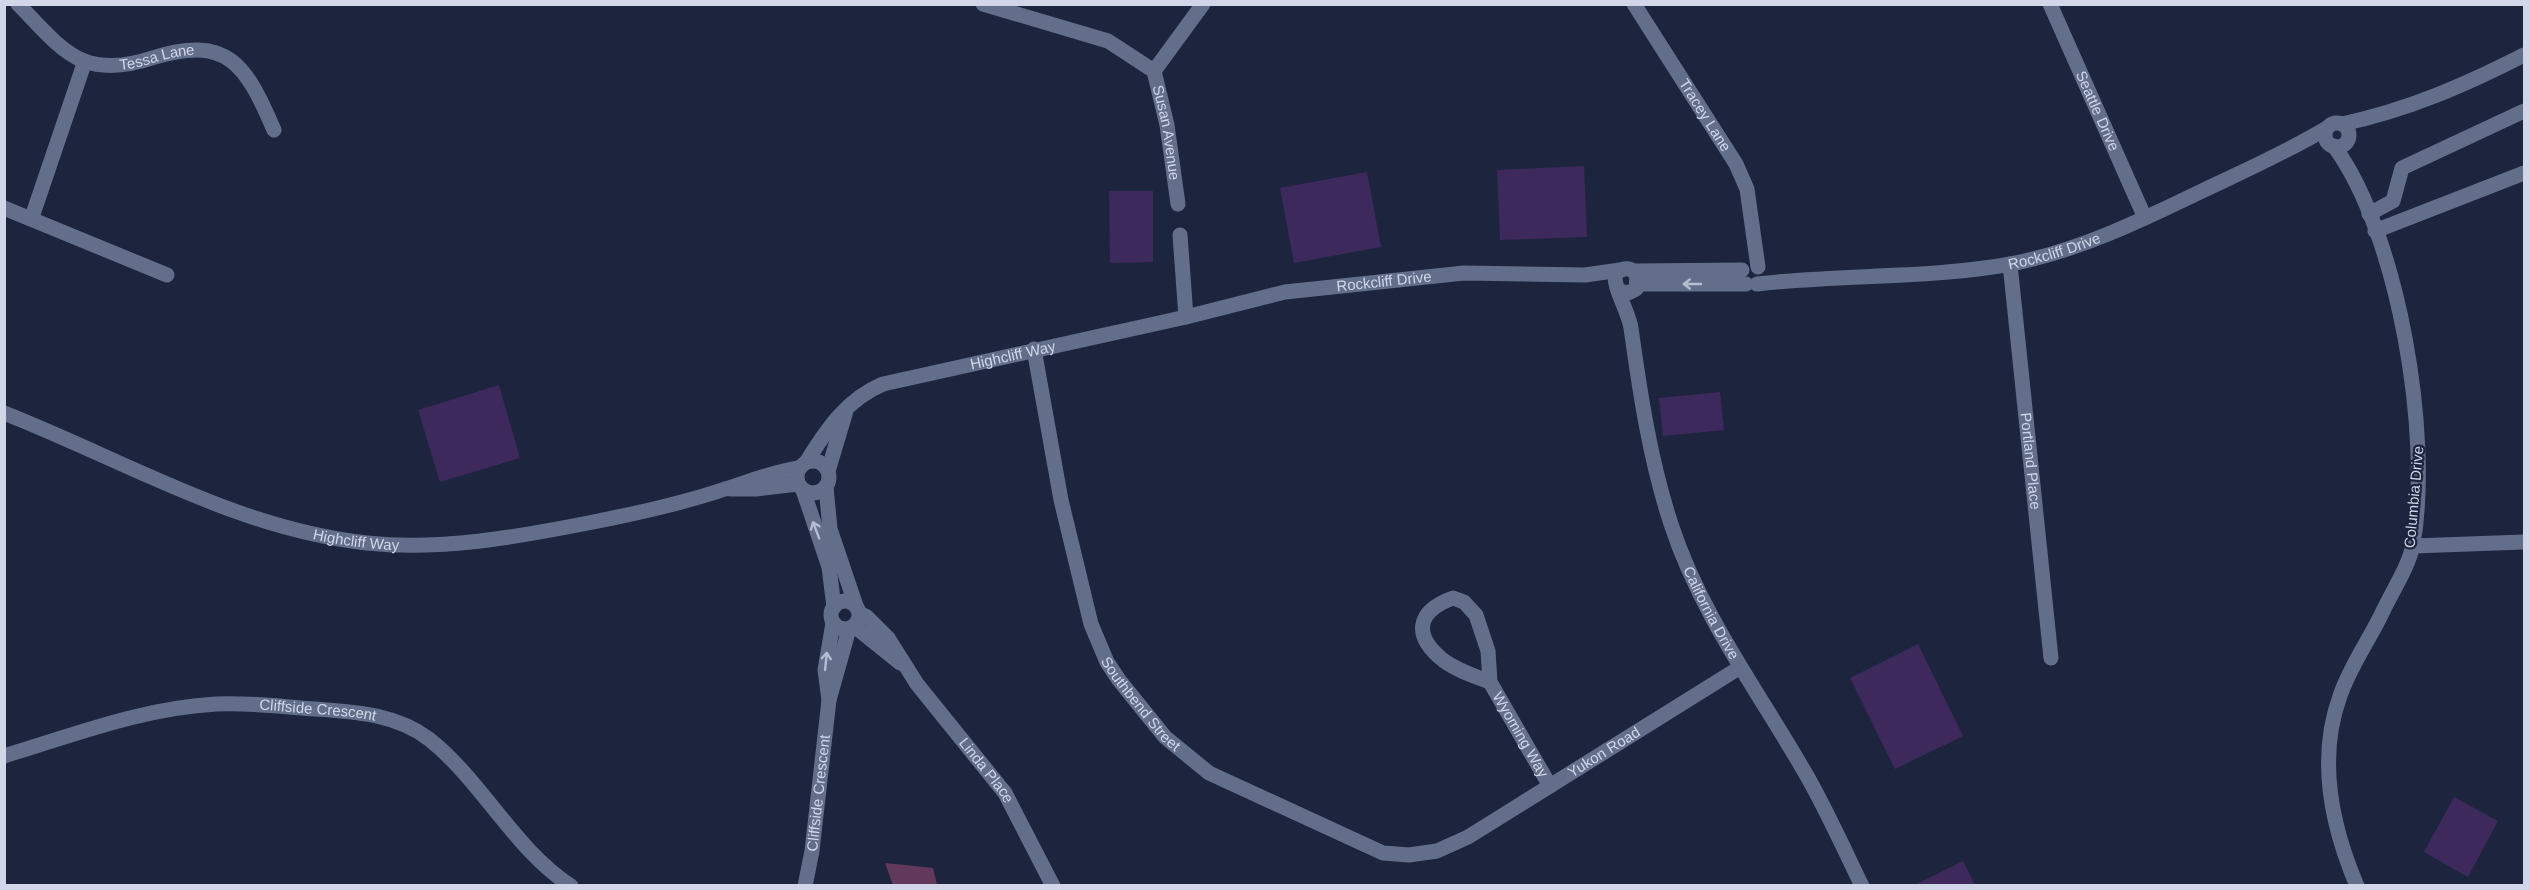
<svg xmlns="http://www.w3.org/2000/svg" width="2529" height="890" viewBox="0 0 2529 890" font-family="Arial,sans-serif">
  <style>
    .green { fill: #63395b }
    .building { fill: #3e295c }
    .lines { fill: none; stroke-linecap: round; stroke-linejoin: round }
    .minor { stroke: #636e8b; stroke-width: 15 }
    .oneway { stroke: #b6bdd1 }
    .labels { text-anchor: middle; stroke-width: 4.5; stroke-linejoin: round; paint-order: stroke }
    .street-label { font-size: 15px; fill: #d1d7e8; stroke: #1c253d }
  </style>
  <rect width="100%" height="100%" fill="#1c253d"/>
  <polygon class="green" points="885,863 933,868 937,885 893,885"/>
  <g class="building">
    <polygon points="1584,166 1587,237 1500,240 1497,170"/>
    <polygon points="1367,172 1381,247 1294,263 1280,188"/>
    <polygon points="1109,191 1153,191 1153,262 1110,263"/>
    <polygon points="499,385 520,458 440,482 418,410"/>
    <polygon points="1720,392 1724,430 1663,436 1659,398"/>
    <polygon points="1918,644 1963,736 1895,769 1850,678"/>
    <polygon points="2454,797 2498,821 2468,877 2424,852"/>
    <polygon points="1963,861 1975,885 1915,885"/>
  </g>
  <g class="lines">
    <g class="minor">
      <path id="s1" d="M 18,4 C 37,23 59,51 84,61 C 106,69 131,65 152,58 C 228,34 246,65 274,130"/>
      <polyline points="983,4 1108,41 1154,71"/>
      <path id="s2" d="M 1634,4 L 1736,164 L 1747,189 L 1758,267"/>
      <path id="s3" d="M 2050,4 L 2145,218"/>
      <path id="s4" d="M 1154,71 L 1167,125 L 1178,204"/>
      <polyline points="1154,71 1203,4"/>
      <circle cx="2337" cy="135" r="12"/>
      <path d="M 2342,124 C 2408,110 2465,85 2524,55"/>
      <path d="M 2334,146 C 2399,235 2432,436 2413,544 C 2410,564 2392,592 2383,611 C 2370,639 2350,666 2340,696 C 2317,759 2331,825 2357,886"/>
      <polyline points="4,208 167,275"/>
      <polyline points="2369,214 2393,201 2402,168 2524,111"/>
      <polyline points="32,217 85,61"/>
      <polyline points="2375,231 2524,173"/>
      <polyline points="1180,235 1186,317"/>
      <path id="s5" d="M 2010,264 L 2051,658"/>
      <polyline points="1635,271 1742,270"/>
      <polyline points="1638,284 1746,284"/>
      <path id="s6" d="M 1757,284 C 1841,274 1927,279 2011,264 C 2078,251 2140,221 2202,191 C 2244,171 2287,152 2327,128"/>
      <path id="s7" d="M 1620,291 L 1628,293 L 1636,289 L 1637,275 C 1631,267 1624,267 1616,273 C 1611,284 1629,312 1631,328 C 1640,393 1650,460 1671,524 C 1701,616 1759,692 1807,776 C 1827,811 1844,849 1862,886"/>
      <path id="s8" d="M 1034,349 L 1061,500 L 1091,624 L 1107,662 L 1119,680 L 1165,737 L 1209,773 L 1383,853 L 1409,855 L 1437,851 L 1468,837 L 1739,668"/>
      <path id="s9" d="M 4,413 C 124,460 237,529 367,543 C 440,551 517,537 588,523 C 634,514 681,504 725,489 C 751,481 772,472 799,468"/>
      <circle cx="813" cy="477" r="16"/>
      <path id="s10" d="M 807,461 C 827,429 847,399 883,384 L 1186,317 L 1285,292 L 1464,273 L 1585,275 L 1620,270"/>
      <polyline points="828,471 846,411"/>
      <polyline points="826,487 830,529 856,606"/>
      <polyline points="730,489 756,489 798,484"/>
      <polyline points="803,490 829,567 834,607"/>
      <polyline points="2413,546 2524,542"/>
      <circle cx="845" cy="615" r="14"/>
      <path id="s11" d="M 859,613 L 867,617 L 888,638 L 917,684 L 1005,793 L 1053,886"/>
      <polyline points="854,626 900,663"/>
      <path id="s12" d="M 1490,682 C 1474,676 1456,670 1443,660 C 1412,635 1417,611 1453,598 L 1464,602 L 1476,615 L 1488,651 L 1490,682 L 1550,786"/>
      <polyline points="829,700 825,670 833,623"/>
      <path id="s13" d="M 4,756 C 74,735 143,708 216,704 C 249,702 283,707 316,709 C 356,712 396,714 429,739 C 482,781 514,849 571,886"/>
      <path id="s14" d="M 805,886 L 812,851 L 829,700 L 849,629"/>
    </g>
  </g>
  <defs><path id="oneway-shaft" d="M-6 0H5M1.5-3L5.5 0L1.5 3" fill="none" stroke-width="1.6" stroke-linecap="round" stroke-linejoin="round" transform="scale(1.5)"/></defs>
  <g class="oneway">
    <use href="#oneway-shaft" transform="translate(1692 284) rotate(180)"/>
    <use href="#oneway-shaft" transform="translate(816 530) rotate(-111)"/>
    <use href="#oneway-shaft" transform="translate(826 661) rotate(-84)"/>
  </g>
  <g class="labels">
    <g class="street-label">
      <text dy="5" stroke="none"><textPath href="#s1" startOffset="162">Tessa Lane</textPath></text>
      <text dy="5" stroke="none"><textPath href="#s3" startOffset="117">Seattle Drive</textPath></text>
      <text dy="5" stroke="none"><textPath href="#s2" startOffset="132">Tracey Lane</textPath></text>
      <text dy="5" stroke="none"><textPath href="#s4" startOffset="63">Susan Avenue</textPath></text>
      <text dy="5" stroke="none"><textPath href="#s6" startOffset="300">Rockcliff Drive</textPath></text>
      <text dy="5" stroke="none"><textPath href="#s10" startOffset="622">Rockcliff Drive</textPath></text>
      <text dy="5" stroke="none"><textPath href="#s10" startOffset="243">Highcliff Way</textPath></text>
      <text dy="5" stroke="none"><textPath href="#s5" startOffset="198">Portland Place</textPath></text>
      <text transform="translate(2414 497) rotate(-85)" y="5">Columbia Drive</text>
      <text dy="5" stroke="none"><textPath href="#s9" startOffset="376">Highcliff Way</textPath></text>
      <text dy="5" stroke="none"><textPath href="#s7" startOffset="411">California Drive</textPath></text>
      <text dy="5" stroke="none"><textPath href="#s8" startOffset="376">Southbend Street</textPath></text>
      <text dy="5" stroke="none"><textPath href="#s13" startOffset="321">Cliffside Crescent</textPath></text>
      <text dy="5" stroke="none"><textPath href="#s12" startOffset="296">Wyoming Way</textPath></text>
      <text dy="5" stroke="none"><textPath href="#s8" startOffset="914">Yukon Road</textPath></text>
      <text dy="5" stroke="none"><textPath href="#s11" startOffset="204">Linda Place</textPath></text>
      <text dy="5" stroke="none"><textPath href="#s14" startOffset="94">Cliffside Crescent</textPath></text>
    </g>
  </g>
  <rect width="2529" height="890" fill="none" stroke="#d1d7e8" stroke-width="12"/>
</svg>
